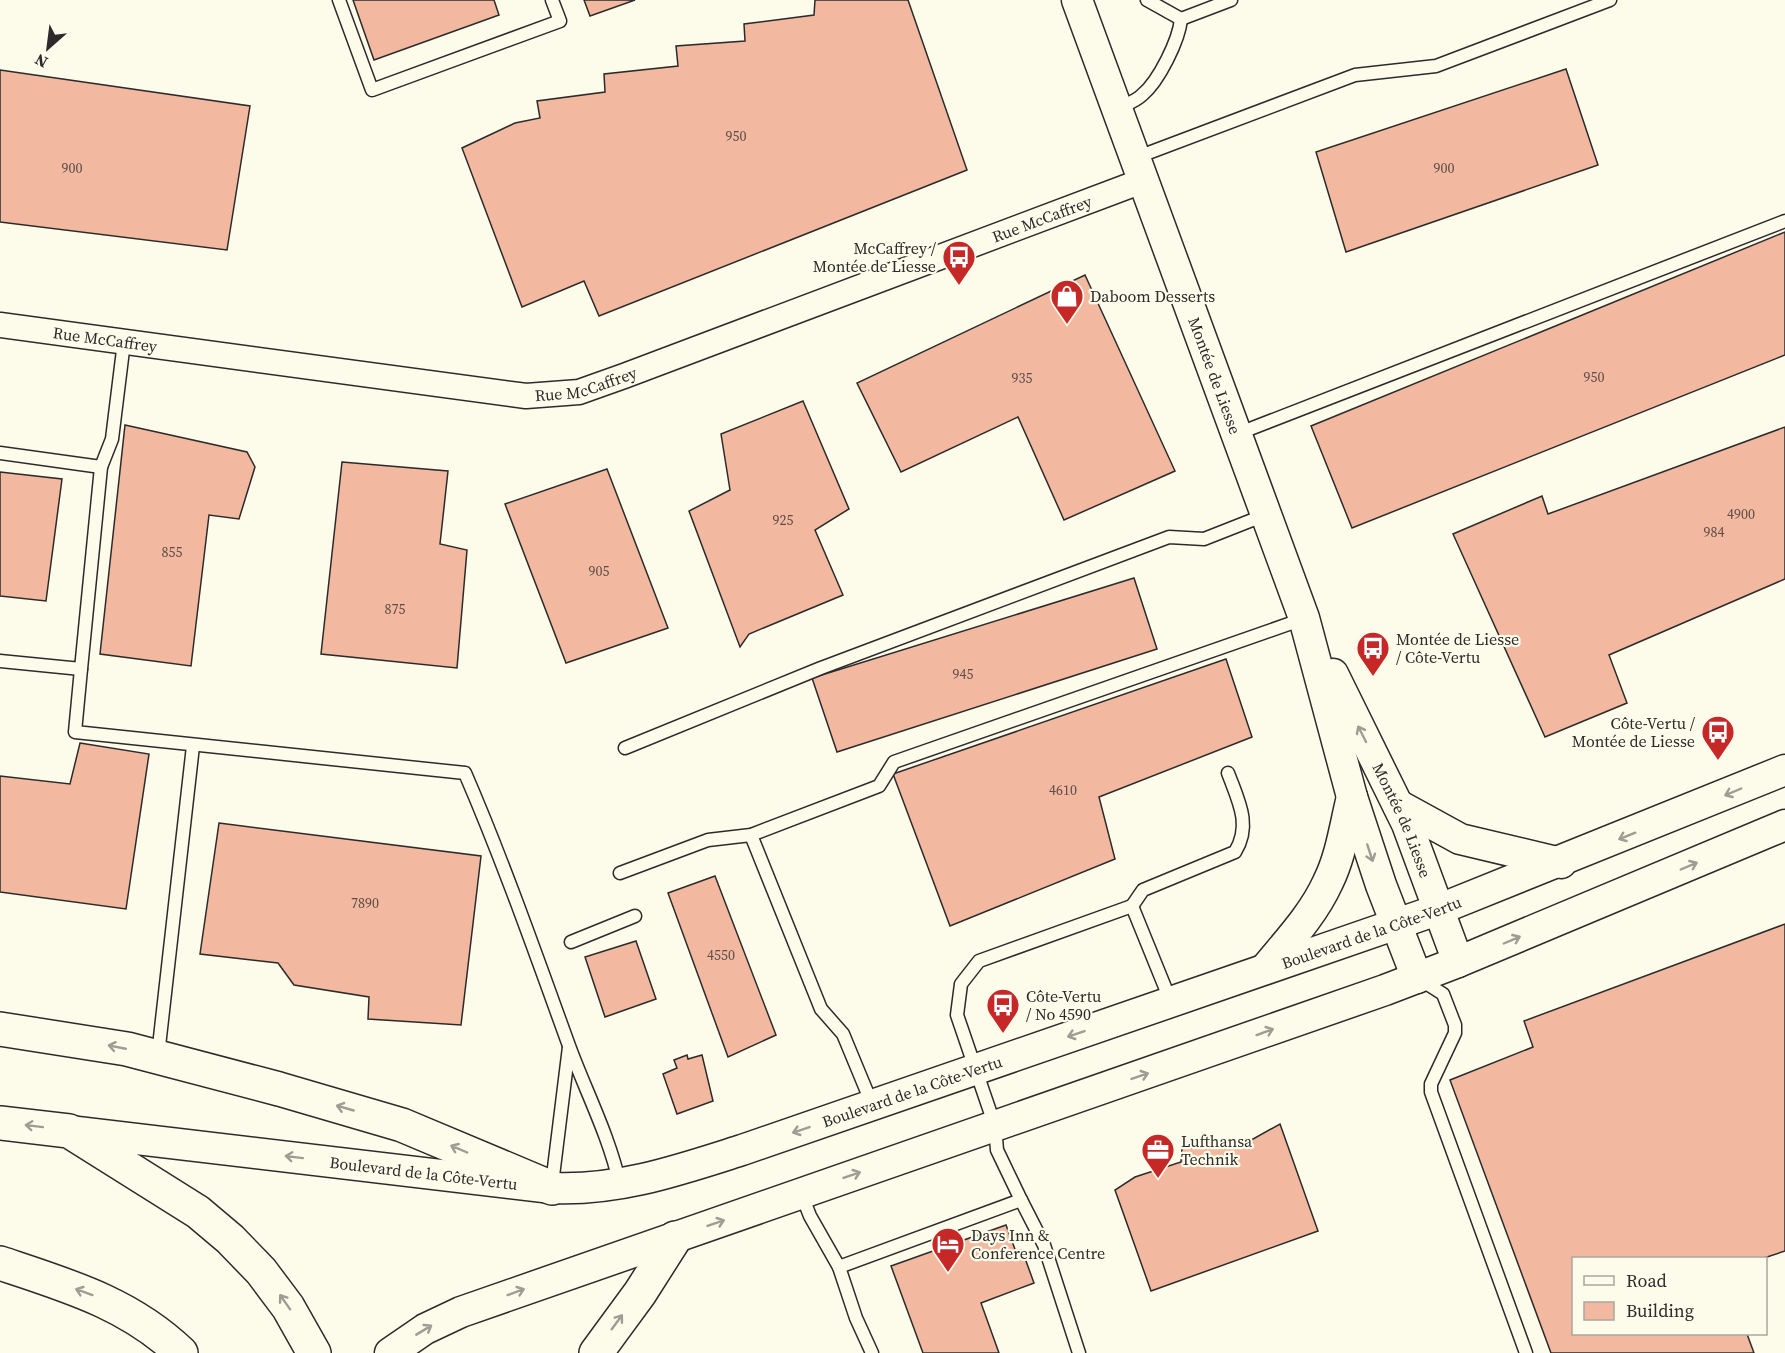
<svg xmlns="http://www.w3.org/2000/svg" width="1785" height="1353" viewBox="0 0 1785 1353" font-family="'Source Serif 4',serif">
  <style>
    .building { fill: #f2b8a0; stroke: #2b2b2b; stroke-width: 1.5 }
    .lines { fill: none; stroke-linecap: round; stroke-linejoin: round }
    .service-casing { stroke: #2b2b2b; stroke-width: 15 }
    .minor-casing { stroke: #2b2b2b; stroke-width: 27 }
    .tertiary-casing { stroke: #2b2b2b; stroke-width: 33 }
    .secondary-casing { stroke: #2b2b2b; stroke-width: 36 }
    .service { stroke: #fdfbea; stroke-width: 12 }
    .minor { stroke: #fdfbea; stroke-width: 24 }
    .tertiary { stroke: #fdfbea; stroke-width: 30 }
    .secondary { stroke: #fdfbea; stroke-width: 33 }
    .oneway { stroke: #9e9d94 }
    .labels { text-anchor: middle; stroke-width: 4.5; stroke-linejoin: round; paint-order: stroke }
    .number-label { font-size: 14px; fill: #5d4e48 }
    .street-label { font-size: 16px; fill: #2b2b2b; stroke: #fdfbea }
    .poi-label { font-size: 16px; fill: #2b2b2b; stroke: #fdfbea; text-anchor: start }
  </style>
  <rect width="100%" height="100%" fill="#fdfbea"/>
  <g class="building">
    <polygon points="353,0 494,0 499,15 374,60"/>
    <polygon points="584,0 635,0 590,16"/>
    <polygon points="815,0 908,0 967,170 599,316 584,281 522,307 462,148 515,123 540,118 537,101 605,92 604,74 678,66 676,46 745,41 744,24 814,15"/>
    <polygon points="1566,69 1598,165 1346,252 1316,152"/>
    <polygon points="0,70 250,106 227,250 0,222"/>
    <polygon points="1785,232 1785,355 1352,528 1311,426"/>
    <polygon points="1085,275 1175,471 1064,520 1018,417 901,472 857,383"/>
    <polygon points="803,401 849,509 815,530 843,595 749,634 740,647 689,511 730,490 721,434"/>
    <polygon points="125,425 247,452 255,467 239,519 209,515 191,666 100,654"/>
    <polygon points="1785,427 1785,579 1609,655 1627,703 1545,737 1453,534 1542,496 1548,514"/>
    <polygon points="342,462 448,471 440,544 467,550 457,668 321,654"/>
    <polygon points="607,469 668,628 566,663 505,504"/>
    <polygon points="0,472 62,479 46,601 0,596"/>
    <polygon points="1134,578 1157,649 837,752 812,678"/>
    <polygon points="1226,659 1252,737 1099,797 1115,859 950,926 893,774"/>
    <polygon points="80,743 149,754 126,909 0,892 0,776 70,784"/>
    <polygon points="219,823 481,856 461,1025 368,1019 369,997 294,985 278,963 200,954"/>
    <polygon points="715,876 776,1035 728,1057 668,893"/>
    <polygon points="1785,924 1785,1251 1764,1258 1574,1258 1574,1334 1747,1334 1754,1353 1551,1353 1450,1080 1533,1047 1524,1021"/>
    <polygon points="636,941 656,999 605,1017 585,957"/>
    <polygon points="687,1055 688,1059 702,1055 713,1101 677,1114 663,1074 677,1068 674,1060"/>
    <polygon points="1280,1124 1318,1231 1151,1291 1115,1190 1135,1177 1181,1162 1182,1148 1224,1148 1246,1143"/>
    <polygon points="1006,1225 1016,1252 1022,1250 1034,1283 981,1303 999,1353 923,1353 891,1266"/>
  </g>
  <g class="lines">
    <defs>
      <g id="service">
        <polyline points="339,0 372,90 560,21 552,0"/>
        <polyline points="1181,19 1231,0"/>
        <path d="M 1117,109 C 1125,105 1136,101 1142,95 C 1159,81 1179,40 1181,19 L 1147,0"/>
        <polyline points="1135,158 1355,75 1436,66 1610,0"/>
        <polyline points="1237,434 1785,221"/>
        <polyline points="0,453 101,467 112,439 124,342"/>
        <polyline points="0,661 81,669 101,467"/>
        <path d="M 81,669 L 75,732 L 465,773 C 503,861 535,952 568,1043 C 585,1090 609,1135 620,1185"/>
        <polyline points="625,748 821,668 1169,537 1204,539 1265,515"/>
        <polyline points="751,835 821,1009 843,1034 872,1104"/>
        <polyline points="620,873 708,840 751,835 879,786 894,762 1303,619"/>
        <path d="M 1132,906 L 1143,890 L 1235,852 C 1252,825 1238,800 1228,773"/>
        <polyline points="571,942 635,916"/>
        <polyline points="1421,980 1443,994 1455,1025 1455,1033 1431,1084 1431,1092 1526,1353"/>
        <polyline points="158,1055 193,746"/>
        <polyline points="552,1184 569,1047"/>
        <polyline points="801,1193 810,1216 839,1267 1021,1200 997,1150 995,1126 957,1015 961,984 979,961 1132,906 1171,1002"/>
        <polyline points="1021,1200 1044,1245 1079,1353"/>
        <polyline points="839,1267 856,1318 872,1353"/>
      </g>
      <g id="minor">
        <path id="s1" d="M 0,325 L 526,396 L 579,392 L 624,376 L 1142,181"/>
      </g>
      <g id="tertiary">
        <path id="s2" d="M 1077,0 L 1304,618 L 1352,797 L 1381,885 L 1417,978"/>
        <path id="s3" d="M 1333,674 L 1407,824 L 1458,962"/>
        <polyline points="1398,805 1460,839 1561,863"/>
        <path d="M 1265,969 C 1288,941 1313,915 1328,882 C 1341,856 1345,825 1352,797"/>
        <path id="s4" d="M 69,1131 L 552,1188 C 619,1191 679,1170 742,1150 L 1440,909 L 1785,770"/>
        <polyline points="390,1353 425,1329 461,1312 1385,990 1458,962 1785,825"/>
      </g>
      <g id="secondary">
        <polyline points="0,1029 127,1049 279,1089 402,1125 552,1188"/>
        <polyline points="0,1123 69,1131 198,1212 230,1239 261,1271 288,1307 314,1353"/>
        <path d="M 0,1263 C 66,1285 129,1303 181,1353"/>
        <polyline points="596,1353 640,1293 675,1238"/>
      </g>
    </defs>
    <use href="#service" class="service-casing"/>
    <use href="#minor" class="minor-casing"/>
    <use href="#tertiary" class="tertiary-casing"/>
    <use href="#secondary" class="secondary-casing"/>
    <use href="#service" class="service"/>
    <use href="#minor" class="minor"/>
    <use href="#tertiary" class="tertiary"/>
    <use href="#secondary" class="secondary"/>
  </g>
  <defs><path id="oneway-shaft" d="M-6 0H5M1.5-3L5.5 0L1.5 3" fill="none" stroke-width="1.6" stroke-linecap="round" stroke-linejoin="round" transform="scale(1.5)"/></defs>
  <g class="oneway">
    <use href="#oneway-shaft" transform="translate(1362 734) rotate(-117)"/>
    <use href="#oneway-shaft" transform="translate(1733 792) rotate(157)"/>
    <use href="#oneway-shaft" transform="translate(1627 836) rotate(158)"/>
    <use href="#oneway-shaft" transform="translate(1370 853) rotate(72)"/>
    <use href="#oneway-shaft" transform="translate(1689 866) rotate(-23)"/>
    <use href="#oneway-shaft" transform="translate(1512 940) rotate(-23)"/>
    <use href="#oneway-shaft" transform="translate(1265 1032) rotate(-20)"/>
    <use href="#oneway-shaft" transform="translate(1076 1034) rotate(161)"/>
    <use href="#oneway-shaft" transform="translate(117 1047) rotate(-169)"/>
    <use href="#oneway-shaft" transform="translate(1140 1076) rotate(-19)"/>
    <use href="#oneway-shaft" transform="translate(345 1108) rotate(-164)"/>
    <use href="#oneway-shaft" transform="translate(34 1126) rotate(-173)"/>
    <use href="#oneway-shaft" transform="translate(801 1130) rotate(161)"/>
    <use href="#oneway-shaft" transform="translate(459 1149) rotate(-157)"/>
    <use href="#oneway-shaft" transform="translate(294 1157) rotate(-173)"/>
    <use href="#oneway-shaft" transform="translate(852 1175) rotate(-19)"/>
    <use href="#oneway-shaft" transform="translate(716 1223) rotate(-19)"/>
    <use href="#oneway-shaft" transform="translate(84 1292) rotate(-160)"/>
    <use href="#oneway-shaft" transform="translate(516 1292) rotate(-20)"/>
    <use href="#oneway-shaft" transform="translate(285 1302) rotate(-125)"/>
    <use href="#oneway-shaft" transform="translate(617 1322) rotate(-54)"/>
    <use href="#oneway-shaft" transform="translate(424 1330) rotate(-31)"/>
  </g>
  <defs>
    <symbol id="bus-pin" viewBox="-11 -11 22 30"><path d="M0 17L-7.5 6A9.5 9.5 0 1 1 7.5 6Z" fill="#c62828" stroke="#fdfbea"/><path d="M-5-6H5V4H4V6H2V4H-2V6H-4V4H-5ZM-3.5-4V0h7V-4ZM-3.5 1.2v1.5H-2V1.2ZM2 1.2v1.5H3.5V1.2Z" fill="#fff"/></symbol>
    <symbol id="shop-pin" viewBox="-11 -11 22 30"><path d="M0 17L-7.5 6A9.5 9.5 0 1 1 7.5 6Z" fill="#c62828" stroke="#fdfbea"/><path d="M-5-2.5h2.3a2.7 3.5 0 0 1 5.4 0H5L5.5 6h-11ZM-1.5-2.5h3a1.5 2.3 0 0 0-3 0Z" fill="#fff"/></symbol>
    <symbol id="office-pin" viewBox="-11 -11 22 30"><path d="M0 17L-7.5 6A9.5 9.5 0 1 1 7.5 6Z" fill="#c62828" stroke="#fdfbea"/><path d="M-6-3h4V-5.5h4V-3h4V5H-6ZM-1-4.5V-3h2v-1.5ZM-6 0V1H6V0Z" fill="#fff"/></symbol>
    <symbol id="hotel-pin" viewBox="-11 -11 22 30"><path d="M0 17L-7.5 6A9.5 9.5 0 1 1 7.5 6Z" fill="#c62828" stroke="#fdfbea"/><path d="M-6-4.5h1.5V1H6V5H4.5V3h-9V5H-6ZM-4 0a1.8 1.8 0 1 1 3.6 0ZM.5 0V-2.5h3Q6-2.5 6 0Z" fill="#fff"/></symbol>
  </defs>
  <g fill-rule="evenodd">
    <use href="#bus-pin" x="940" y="238" width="38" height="52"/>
    <use href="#shop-pin" x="1048" y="277" width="38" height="52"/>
    <use href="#bus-pin" x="1354" y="629" width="38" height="52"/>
    <use href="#bus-pin" x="1699" y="713" width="38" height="52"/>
    <use href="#bus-pin" x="984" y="986" width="38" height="52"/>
    <use href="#office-pin" x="1139" y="1131" width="38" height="52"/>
    <use href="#hotel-pin" x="929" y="1225" width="38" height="52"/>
  </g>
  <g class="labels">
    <g class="number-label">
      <text x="736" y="141">950</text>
      <text x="72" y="173">900</text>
      <text x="1444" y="173">900</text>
      <text x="1594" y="382">950</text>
      <text x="1022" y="383">935</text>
      <text x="1741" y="519">4900</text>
      <text x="783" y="525">925</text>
      <text x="1714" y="537">984</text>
      <text x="172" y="557">855</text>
      <text x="599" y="576">905</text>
      <text x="395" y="614">875</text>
      <text x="963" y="679">945</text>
      <text x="1063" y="795">4610</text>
      <text x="365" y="908">7890</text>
      <text x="721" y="960">4550</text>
    </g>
    <g class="street-label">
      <text dy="6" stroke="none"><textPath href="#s1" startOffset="1078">Rue McCaffrey</textPath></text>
      <text dy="6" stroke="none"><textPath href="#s1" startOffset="106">Rue McCaffrey</textPath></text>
      <text dy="6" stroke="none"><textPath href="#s2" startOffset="400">Montée de Liesse</textPath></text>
      <text dy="6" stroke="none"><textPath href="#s1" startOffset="592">Rue McCaffrey</textPath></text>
      <text dy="6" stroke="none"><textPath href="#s3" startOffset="162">Montée de Liesse</textPath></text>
      <text dy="6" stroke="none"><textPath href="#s4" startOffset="1347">Boulevard de la Côte-Vertu</textPath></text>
      <text dy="6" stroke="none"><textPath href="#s4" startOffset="861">Boulevard de la Côte-Vertu</textPath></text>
      <text dy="6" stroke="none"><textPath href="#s4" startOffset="357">Boulevard de la Côte-Vertu</textPath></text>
    </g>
    <g class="poi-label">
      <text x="936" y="254" text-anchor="end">McCaffrey /<tspan x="936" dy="18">Montée de Liesse</tspan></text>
      <text x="1090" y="302">Daboom Desserts</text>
      <text x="1396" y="645">Montée de Liesse<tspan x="1396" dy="18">/ Côte-Vertu</tspan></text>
      <text x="1695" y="729" text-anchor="end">Côte-Vertu /<tspan x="1695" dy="18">Montée de Liesse</tspan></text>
      <text x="1026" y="1002">Côte-Vertu<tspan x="1026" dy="18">/ No 4590</tspan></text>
      <text x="1181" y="1147">Lufthansa<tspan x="1181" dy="18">Technik</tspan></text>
      <text x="971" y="1241">Days Inn &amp;<tspan x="971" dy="18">Conference Centre</tspan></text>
    </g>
  </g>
  <rect x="1572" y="1257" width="195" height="78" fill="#fdfbea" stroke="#a9a89e" stroke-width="1.5"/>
  <rect x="1584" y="1276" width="30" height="9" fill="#fdfbea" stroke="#a9a89e" stroke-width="1.5"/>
  <text x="1626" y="1287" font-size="18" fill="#2b2b2b">Road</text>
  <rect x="1584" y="1302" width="30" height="18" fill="#f2b8a0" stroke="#a9a89e" stroke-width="1.5"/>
  <text x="1626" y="1317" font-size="18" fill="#2b2b2b">Building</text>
  <g transform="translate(48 48) rotate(208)" stroke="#fdfbea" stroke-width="4.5" paint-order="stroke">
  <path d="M0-4.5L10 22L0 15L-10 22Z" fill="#2b2b2b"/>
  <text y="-9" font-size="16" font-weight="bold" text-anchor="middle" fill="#2b2b2b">N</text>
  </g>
</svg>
